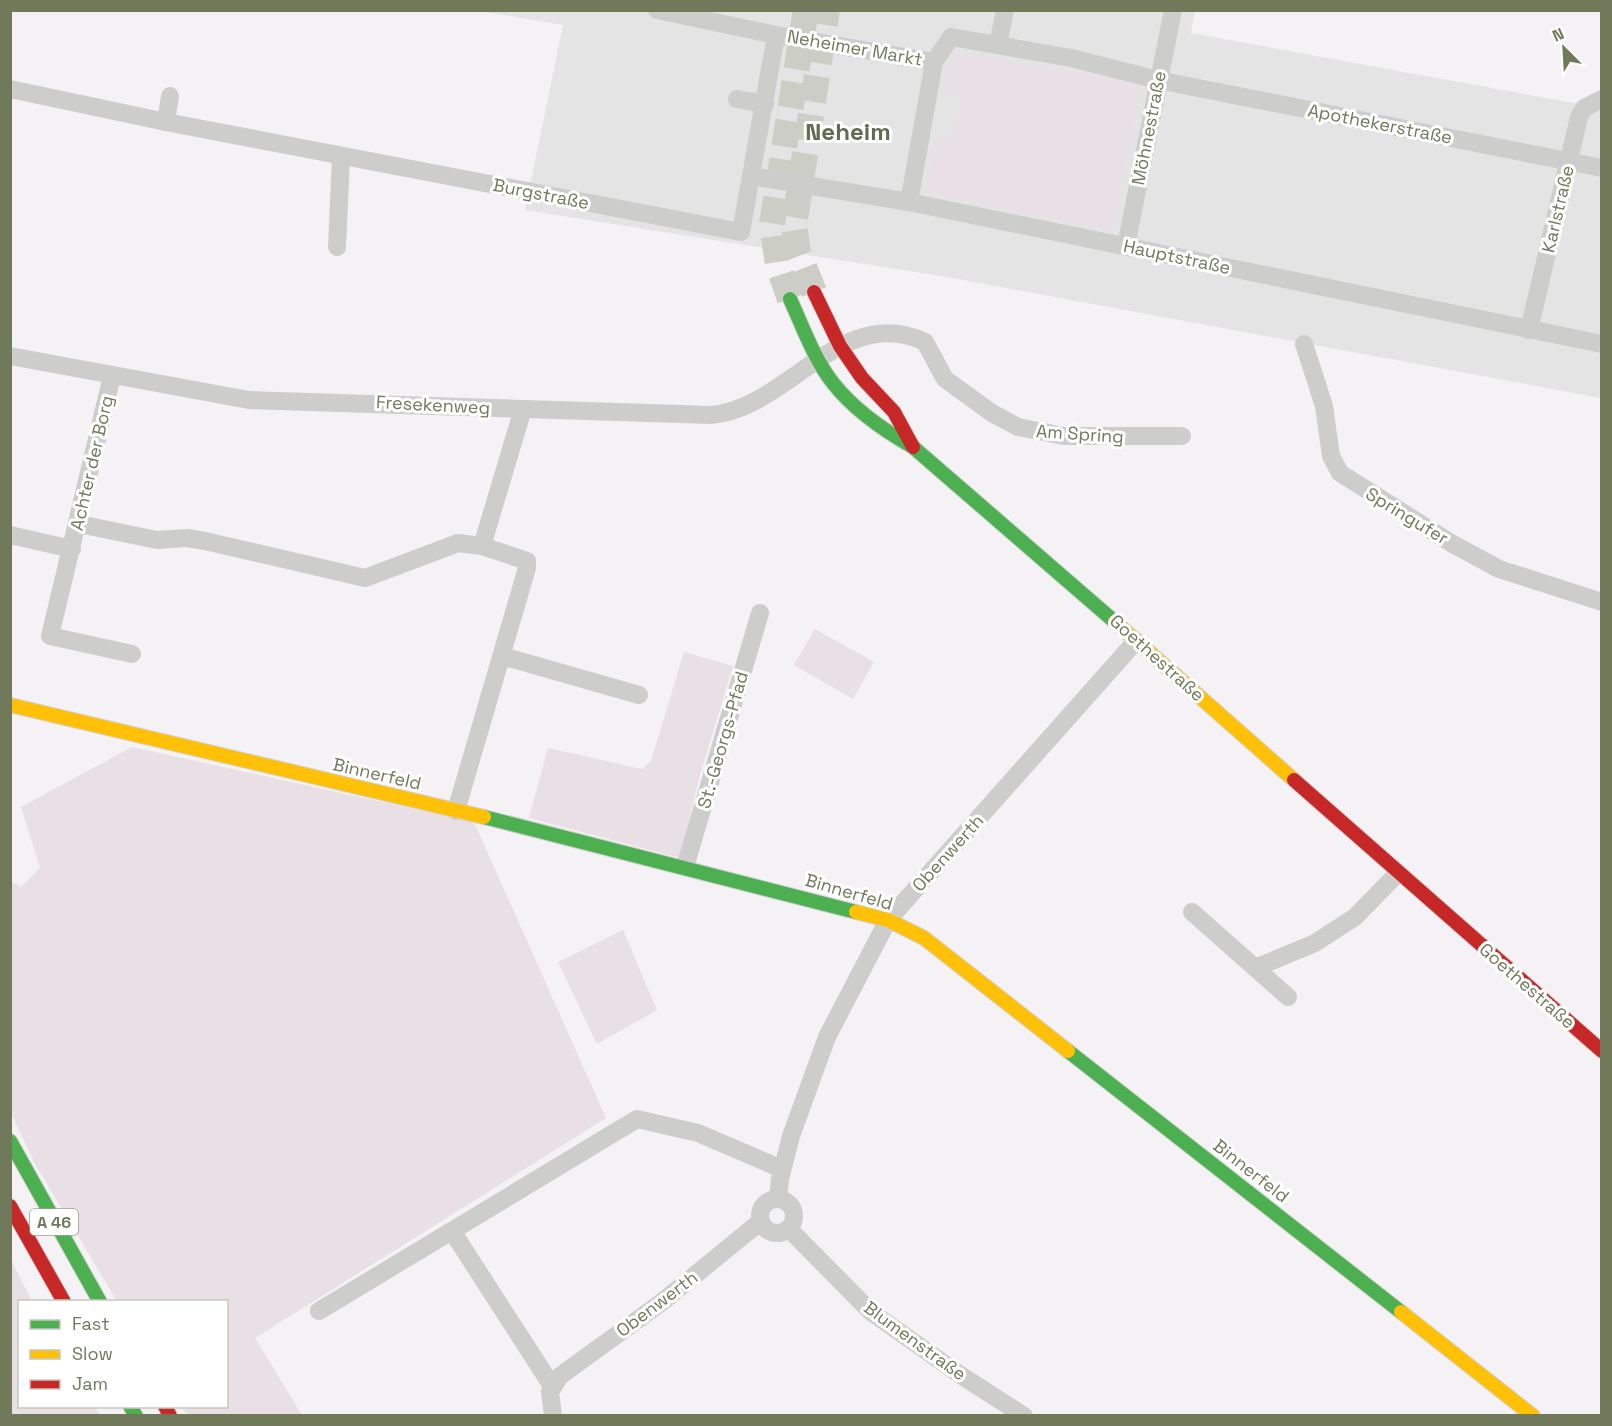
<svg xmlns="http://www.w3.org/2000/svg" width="1612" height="1426" viewBox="0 0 1612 1426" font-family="'Space Grotesk',sans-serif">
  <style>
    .built { fill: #e5e4e4 }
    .green { fill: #e8e0e5 }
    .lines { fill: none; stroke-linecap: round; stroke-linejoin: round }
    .secondary-tunnel { stroke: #cccec6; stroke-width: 26; stroke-dasharray: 26 13; stroke-linecap: butt }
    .fast-casing { stroke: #d1d1d0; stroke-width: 16 }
    .slow-casing { stroke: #d1d1d0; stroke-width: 16 }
    .jam-casing { stroke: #d1d1d0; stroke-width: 16 }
    .street { stroke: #cdcdcc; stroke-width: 18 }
    .fast { stroke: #4caf50; stroke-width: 14 }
    .slow { stroke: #ffc107; stroke-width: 14 }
    .jam { stroke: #c62828; stroke-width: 14 }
    .labels { text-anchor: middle; stroke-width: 6; stroke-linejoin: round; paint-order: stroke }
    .shield { fill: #fff; stroke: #9ba18b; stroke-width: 1.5 }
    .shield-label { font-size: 16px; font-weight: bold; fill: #707959 }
    .street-label { font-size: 18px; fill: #707959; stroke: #fff }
    .district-label { font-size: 24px; font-weight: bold; fill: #626a50; stroke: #fff }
  </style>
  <rect width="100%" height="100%" fill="#f4f2f5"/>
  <polygon class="built" points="480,11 1195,11 1191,33 1601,108 1601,398 947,277 525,210 563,25"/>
  <g class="green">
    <polygon points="952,53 1142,83 1112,230 926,192 934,140 941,136 955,137 962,97 950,94 946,86"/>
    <polygon points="815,629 874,662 853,699 794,665"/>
    <polygon points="684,652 733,666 700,775 680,858 529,818 548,748 642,769 651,761"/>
    <polygon points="132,747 474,822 606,1118 255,1338 302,1415 188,1416 182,1407 226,1406 226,1302 117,1301 35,1164 11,1113 11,881 21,887 40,868 21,807"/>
    <polygon points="623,930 657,1010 597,1044 558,962"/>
    <polygon points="10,1258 32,1301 20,1302 20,1406 95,1407 101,1415 11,1415"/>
  </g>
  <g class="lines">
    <g class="secondary-tunnel">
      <polyline points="814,292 798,252 794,226 827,10"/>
      <polyline points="790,299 778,264 772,224 806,10"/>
    </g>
    <defs>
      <g id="fast">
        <path d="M 790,299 C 803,327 814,359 833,383 C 854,410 883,430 913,447 L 1115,622"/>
        <polyline points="484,817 856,912"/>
        <polyline points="1068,1051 1401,1312"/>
        <polyline points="10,1141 100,1302"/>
        <polyline points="130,1406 136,1416"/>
      </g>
      <g id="slow">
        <polyline points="1115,622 1294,780"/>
        <polyline points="10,705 484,817"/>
        <polyline points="856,912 888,920 924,938 1068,1051"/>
        <polyline points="1401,1312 1533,1416"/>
      </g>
      <g id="jam">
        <polyline points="814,292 840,346 862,378 894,412 913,447"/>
        <polyline points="1294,780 1602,1051"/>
        <polyline points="10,1206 64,1302"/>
        <polyline points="165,1406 170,1416"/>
      </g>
    </defs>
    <use href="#fast" class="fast-casing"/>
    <use href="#slow" class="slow-casing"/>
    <use href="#jam" class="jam-casing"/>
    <g class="street">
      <polyline points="657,10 776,35 934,62"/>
      <polyline points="998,45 1005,10"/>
      <polyline points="10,89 166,122 741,232 776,35"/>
      <polyline points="737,99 765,104"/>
      <polyline points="166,122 170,96"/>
      <polyline points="751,176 909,202 1602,344"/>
      <polyline points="909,202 934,62 951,37 1071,58 1158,80 1602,168"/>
      <polyline points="1126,246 1173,10"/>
      <polyline points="337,247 341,156"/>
      <polyline points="1529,330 1579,117 1584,108 1602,99"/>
      <polyline points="1304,344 1324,406 1331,456 1340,473 1451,543 1499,569 1602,602"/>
      <path d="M 10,356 L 249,400 L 711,415 C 786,410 842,302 925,342 L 945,379 L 992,413 L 1018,427 L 1064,436 L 1182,436"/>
      <polyline points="112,376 50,636 132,654"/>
      <polyline points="79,524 157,540 187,538 205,541 365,578 458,543 482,546 527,561 527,568 456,811"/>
      <polyline points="10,535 72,549"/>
      <polyline points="482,546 523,409"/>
      <polyline points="502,656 639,695"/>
      <polyline points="685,867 760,613"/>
      <polyline points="1192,912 1288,997"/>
      <polyline points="1255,968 1315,943 1355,917 1398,873"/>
      <circle cx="777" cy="1216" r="17"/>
      <polyline points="778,1199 780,1179 791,1136 827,1037 888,920 1136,641"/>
      <polyline points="789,1229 871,1312 959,1374 1024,1416"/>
      <polyline points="452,1231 552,1386"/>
      <polyline points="319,1311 637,1119 698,1133 782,1169"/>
      <polyline points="553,1416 550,1392 560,1376 662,1302 761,1221"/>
    </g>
    <use href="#fast" class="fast"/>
    <use href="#slow" class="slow"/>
    <use href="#jam" class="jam"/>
  </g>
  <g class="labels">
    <rect class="shield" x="30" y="1209" width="48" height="26" rx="4.5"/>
    <g class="shield-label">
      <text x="54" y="1228">A 46</text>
    </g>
    <g class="street-label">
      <text transform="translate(855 48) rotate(10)" y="6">Neheimer Markt</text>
      <text transform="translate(1380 124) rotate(11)" y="6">Apothekerstraße</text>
      <text transform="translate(1149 128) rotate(-79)" y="6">Möhnestraße</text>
      <text transform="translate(541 194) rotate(11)" y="6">Burgstraße</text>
      <text transform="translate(1558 209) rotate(-77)" y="6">Karlstraße</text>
      <text transform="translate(1177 257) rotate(12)" y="6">Hauptstraße</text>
      <text transform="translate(433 405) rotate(3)" y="6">Fresekenweg</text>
      <text transform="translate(1080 434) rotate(4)" y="6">Am Spring</text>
      <text transform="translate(92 463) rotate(-77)" y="6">Achter der Borg</text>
      <text transform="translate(1407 516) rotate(31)" y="6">Springufer</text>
      <text transform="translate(1157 658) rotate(42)" y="6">Goethestraße</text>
      <text transform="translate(723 740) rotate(-74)" y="6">St.-Georgs-Pfad</text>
      <text transform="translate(377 774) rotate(13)" y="6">Binnerfeld</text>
      <text transform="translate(948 853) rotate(-48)" y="6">Obenwerth</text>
      <text transform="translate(849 892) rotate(16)" y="6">Binnerfeld</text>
      <text transform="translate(1527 986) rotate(41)" y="6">Goethestraße</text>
      <text transform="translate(1251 1171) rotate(38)" y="6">Binnerfeld</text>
      <text transform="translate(657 1304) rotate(-37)" y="6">Obenwerth</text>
      <text transform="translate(915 1341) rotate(36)" y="6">Blumenstraße</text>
    </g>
    <g class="district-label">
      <text x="848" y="140">Neheim</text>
    </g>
  </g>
  <rect width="1612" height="1426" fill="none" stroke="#707959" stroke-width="24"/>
  <rect x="18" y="1300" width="210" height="108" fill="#ffffff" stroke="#c6c9bd" stroke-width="1.5"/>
  <rect x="30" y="1320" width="30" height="9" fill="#4caf50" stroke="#c6c9bd" stroke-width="1.5"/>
  <text x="72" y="1330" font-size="18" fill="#707959">Fast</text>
  <rect x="30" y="1350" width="30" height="9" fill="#ffc107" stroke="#c6c9bd" stroke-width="1.5"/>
  <text x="72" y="1360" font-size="18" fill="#707959">Slow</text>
  <rect x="30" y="1380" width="30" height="9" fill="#c62828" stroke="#c6c9bd" stroke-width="1.5"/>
  <text x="72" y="1390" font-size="18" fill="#707959">Jam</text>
  <g transform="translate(1564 48) rotate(336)" stroke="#ffffff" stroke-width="4.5" paint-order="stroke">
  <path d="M0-4.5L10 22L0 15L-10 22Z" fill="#707959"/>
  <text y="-9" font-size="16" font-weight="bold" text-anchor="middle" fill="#707959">N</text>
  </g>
</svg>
